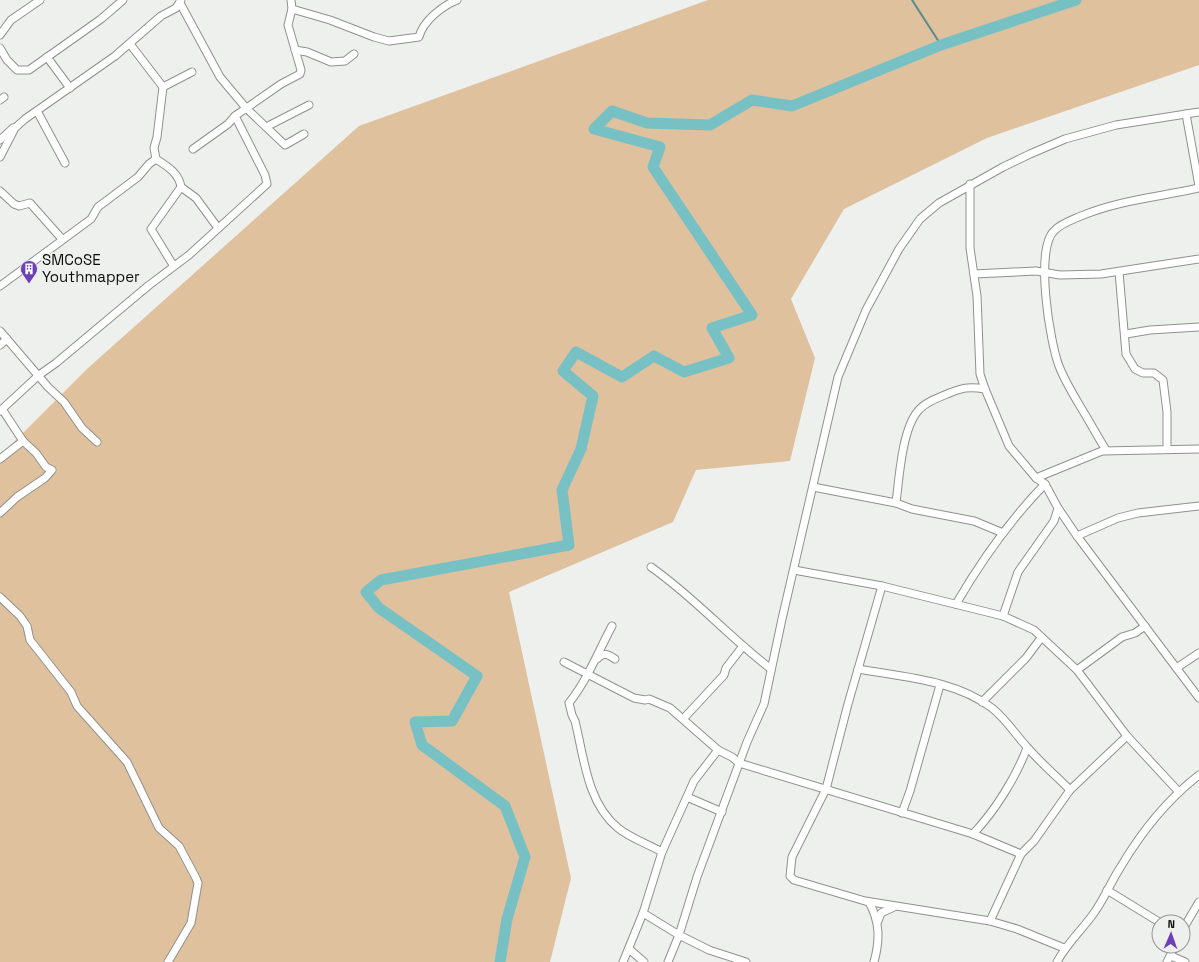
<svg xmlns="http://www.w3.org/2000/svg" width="1199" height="962" viewBox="0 0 1199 962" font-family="'Space Grotesk',sans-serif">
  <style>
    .green { fill: #dfc19e }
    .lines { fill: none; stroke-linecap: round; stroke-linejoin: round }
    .stream { stroke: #578b8d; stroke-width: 2 }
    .river { stroke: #77c1c5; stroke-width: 11 }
    .street-casing { stroke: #8f918e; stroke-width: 9 }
    .street { stroke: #fff; stroke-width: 7 }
    .labels { text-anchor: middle; stroke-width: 3.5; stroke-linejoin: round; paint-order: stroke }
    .poi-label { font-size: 15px; fill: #0b0c0b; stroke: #eef0ee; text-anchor: start }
  </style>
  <rect width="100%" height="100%" fill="#eef0ee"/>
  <polygon class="green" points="708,0 1199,0 1199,65 987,138 844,209 791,299 815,358 790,461 696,470 673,522 509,592 571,878 550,962 0,962 0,456 87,369 359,126"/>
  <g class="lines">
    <polyline class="stream" points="912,0 941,45"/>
    <polyline class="river" points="500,962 507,919 525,857 505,806 422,745 415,722 452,721 477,676 379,608 366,592 381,580 569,545 562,490 581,449 593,396 563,371 576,352 622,377 654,356 684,372 729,358 712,328 752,315 653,167 660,147 594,129 612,111 647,123 710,125 752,100 792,106 941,45 1076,0"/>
    <defs>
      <g id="street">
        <polyline points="180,3 220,77 246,108 285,145 304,134"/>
        <path d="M 292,9 L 330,20 L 374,37 L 389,41 L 419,37 C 423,21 442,6 457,0"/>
        <polyline points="0,35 11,20 40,0"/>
        <polyline points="0,48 7,60 17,70 29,70 101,19 123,0"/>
        <polyline points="295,50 307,52 331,62 345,61 354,54"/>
        <polyline points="47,57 70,88"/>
        <polyline points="163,87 192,72"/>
        <polyline points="0,100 4,97"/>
        <polyline points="37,111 65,163"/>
        <polyline points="1186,114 1199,186"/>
        <polyline points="266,127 309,105"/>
        <polyline points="0,140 13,128"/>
        <polyline points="193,149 228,124 235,116"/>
        <polyline points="0,157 15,128 25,119 115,56 161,16 176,8 181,0"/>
        <path d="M 156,159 C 167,166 179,173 181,187 L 151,229 L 173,265"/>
        <polyline points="970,184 970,248 977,296 980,374 985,389 1009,446 1036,478 1045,484 1058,508 1077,536 1199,698"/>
        <polyline points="181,187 196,198 218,228"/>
        <polyline points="0,191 14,204 19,206 30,203 62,239"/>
        <polyline points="1119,272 1126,354 1135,369 1143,373 1154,373 1163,380 1167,412 1167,448"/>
        <polyline points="974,274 1036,271 1060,275 1101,274 1199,259"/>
        <polyline points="0,286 91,219 98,207 138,177 149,164 156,159 154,148 157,137 163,87 130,44"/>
        <polyline points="0,331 48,387 64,402 82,428 97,442"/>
        <polyline points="1126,334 1150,330 1199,327"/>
        <polyline points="0,345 7,339"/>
        <polyline points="0,411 39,375 56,363 148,286 189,255 267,184 265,175 235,116 281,84 300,74 301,70 288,25 292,9 291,0"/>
        <path d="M 1106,450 C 1099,439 1093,428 1086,416 C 1076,399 1066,384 1059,366 C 1050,343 1034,247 1055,230 C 1062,223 1072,220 1081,216 C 1119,200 1159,197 1199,188"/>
        <polyline points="0,459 23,441"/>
        <polyline points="1036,478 1102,451 1199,449"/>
        <polyline points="813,487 896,503 912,509 974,521 1003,533"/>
        <path d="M 896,503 C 899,479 902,429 918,411 C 924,403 937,398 947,394 C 962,388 968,386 985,389"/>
        <polyline points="0,513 17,497 45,478 52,470 46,467 36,453 23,441 2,409"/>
        <polyline points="1077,536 1118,518 1138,513 1199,506"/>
        <path d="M 651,567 C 694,597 729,637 771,669"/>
        <polyline points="794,570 882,586 1003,616 1034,630 1077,670 1127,736 1178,791"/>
        <polyline points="882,586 848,704 826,789 792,857 790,876 794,880 865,901 990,921 1017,929 1064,948"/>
        <polyline points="0,597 20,616 27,626 30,640 71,692 77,706 127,762 159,828 179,846 196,878 198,883 191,923 168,962"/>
        <path d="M 956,604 C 981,561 1010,520 1045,484"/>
        <polyline points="1003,616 1018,572 1054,521 1058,508"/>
        <path d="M 612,626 C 598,652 588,679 569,703 L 572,715 L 575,721 C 584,757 587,803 618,828 C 630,838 648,844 662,852"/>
        <path d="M 597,659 C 603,652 608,654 615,659"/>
        <polyline points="564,662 634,698 645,700 649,699 670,708 718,750 732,757 739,763 973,834 1021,854"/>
        <polyline points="1178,667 1199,653"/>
        <path d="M 858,669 C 903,677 955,680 992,708 C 1006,719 1015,734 1027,747 C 1040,762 1056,776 1070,790"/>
        <polyline points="1077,670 1122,637 1135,633 1145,626"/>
        <polyline points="982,702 1026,658 1041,638"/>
        <polyline points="684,718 724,675 726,668 743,646"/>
        <polyline points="687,797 722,812"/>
        <polyline points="902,813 910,791 940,685"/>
        <path d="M 973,834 C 995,811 1016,777 1027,748"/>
        <polyline points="1107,890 1159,922"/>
        <path d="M 869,902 C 880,922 880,940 874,962"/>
        <polyline points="643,913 679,935 668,962"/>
        <polyline points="878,921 881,913 894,907"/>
        <polyline points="990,921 1021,854 1034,841 1070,790 1127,736"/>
        <polyline points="1183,929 1199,902"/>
        <polyline points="629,949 644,962"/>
        <polyline points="1171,956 1185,962"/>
        <polyline points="623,962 643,913 662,852 694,781 718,750"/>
        <polyline points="746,962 709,950 679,935 697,877 747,742 764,704 782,619 838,377 866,310 899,249 920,219 939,203 1003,167 1030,154 1065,139 1116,125 1199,112"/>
        <path d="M 1057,962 C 1067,943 1082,930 1094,913 C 1104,899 1111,882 1120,868 C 1140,834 1168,799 1199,775"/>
        <polyline points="1167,962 1175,946"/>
      </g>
    </defs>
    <use href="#street" class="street-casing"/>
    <use href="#street" class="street"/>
  </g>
  <defs>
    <symbol id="building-pin" viewBox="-11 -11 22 30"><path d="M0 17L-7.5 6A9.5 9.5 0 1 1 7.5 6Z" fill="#6d40b8" stroke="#eef0ee"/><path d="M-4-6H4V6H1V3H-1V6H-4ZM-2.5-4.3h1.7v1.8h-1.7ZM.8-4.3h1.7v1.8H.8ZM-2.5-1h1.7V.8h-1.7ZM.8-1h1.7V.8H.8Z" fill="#fff"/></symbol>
  </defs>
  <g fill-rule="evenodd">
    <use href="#building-pin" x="19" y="259" width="20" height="27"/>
  </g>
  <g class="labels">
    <g class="poi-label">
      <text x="42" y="265">SMCoSE<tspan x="42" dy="17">Youthmapper</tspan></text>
    </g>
  </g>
  <g transform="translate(1171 934) rotate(2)"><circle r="19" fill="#eef0ee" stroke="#939593"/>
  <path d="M0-3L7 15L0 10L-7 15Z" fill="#6d40b8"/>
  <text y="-6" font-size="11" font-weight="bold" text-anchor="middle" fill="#0b0c0b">N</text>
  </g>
</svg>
